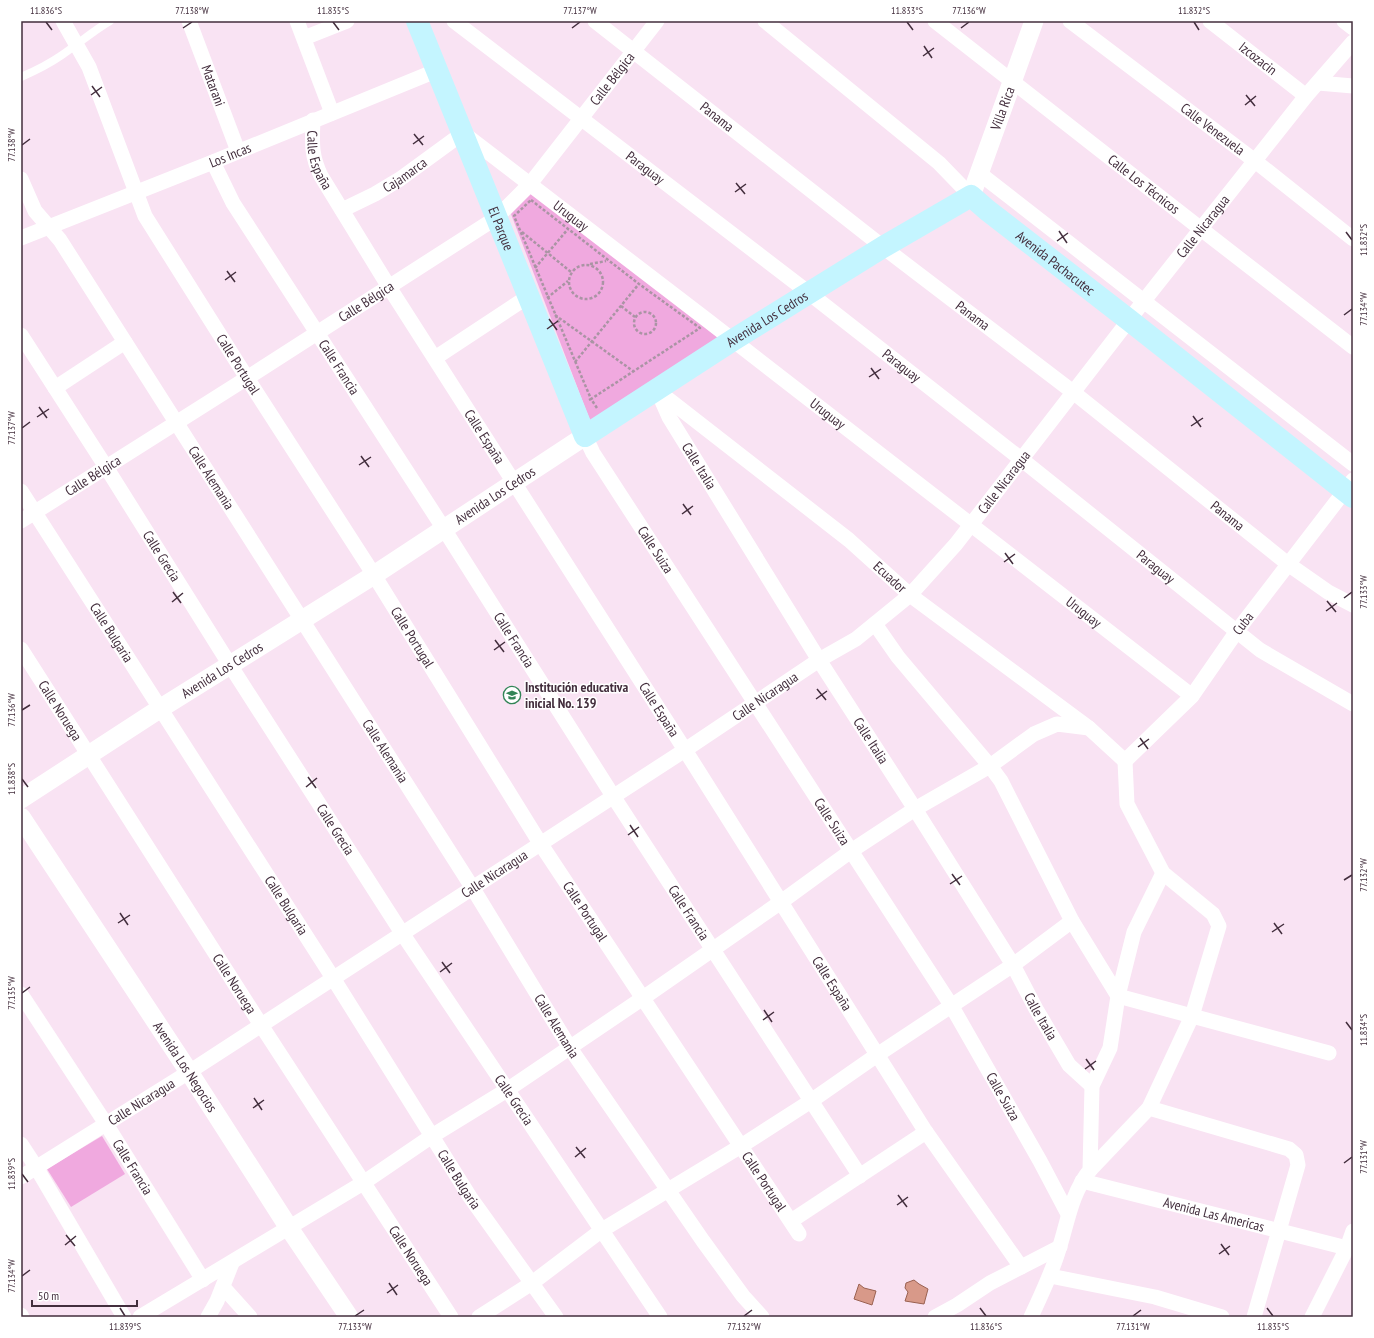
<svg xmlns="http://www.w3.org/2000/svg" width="1374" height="1338" viewBox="0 0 1374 1338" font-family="'PT Sans Narrow',sans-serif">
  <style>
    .green { fill: #f0a9df }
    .building { fill: #d89989; stroke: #9a6151 }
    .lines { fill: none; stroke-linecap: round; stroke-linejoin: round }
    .path { stroke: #aa94a4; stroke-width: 2.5; stroke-dasharray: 3 2; stroke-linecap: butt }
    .service { stroke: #fff; stroke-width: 8 }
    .minor { stroke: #fff; stroke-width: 15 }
    .tertiary { stroke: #fff; stroke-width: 19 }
    .secondary { stroke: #c4f5ff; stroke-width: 22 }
    .ticks { fill: none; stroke: #432e3d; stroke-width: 1.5 }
    .labels { text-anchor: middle; stroke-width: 3; stroke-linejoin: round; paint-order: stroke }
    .street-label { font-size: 14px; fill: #432e3d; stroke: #fff }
    .poi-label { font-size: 14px; font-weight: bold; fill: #432e3d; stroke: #fff; text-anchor: start }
    .neatline { fill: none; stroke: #432e3d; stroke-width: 1.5 }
    .ticks-label { font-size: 10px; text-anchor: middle; fill: #432e3d }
  </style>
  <rect width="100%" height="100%" fill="#f9e3f3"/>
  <g class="green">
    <polygon points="533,192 723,340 591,423 511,214"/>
    <polygon points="102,1136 125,1174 71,1207 47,1169"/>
  </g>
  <g class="building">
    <polygon points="914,1280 919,1284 928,1289 924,1304 905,1301 908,1292 905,1288 906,1283"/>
    <polygon points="859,1284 864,1288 876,1291 872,1305 854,1299"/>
  </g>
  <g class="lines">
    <g class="path">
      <polygon points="531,200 639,284 700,328 591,399 514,216"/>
      <polyline points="522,232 571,272"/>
      <polyline points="590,264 606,261"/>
      <circle cx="586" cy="282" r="17"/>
      <polyline points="535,268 568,229"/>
      <polyline points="547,298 568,281"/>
      <polyline points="621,306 635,317"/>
      <circle cx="645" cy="323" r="11"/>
      <polyline points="555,315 633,371"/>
      <polyline points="575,362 638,285"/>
      <polyline points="589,400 591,399 597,408"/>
    </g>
    <path class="service" d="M 21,77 C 35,71 49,64 62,55 C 78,44 93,31 110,21"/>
    <g class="minor">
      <path id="s1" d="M 63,21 L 89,67 L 145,216 L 247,378 L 374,575 L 540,843 L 799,1234"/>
      <path id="s2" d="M 189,21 L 238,151"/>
      <polyline points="297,21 332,113"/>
      <path id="s3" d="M 454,21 L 809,293 L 1021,459 L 1260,650 L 1353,704"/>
      <path id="s4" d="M 595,21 L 883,247 L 1073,392 L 1288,564 L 1328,592 L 1353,605"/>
      <polyline points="765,21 939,163 971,196"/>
      <path id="s5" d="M 935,21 L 1201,229 L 1353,347"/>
      <path id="s6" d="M 1070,21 L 1255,161 L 1353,239"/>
      <path id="s7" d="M 1210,21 L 1306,96"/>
      <polyline points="1344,21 1353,28"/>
      <polyline points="304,38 347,21"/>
      <polyline points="1318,83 1353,86"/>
      <path id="s8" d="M 313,120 C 312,143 311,155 321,176 L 389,287 L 685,750 L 924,1129 L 1021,1267"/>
      <path id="s9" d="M 213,162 L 233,203 L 444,529 L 613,796 L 860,1176"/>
      <polyline points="979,173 1353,464"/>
      <path id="s10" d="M 21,179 L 35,211 L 60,240 L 472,887 L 570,1048 L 703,1241 L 743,1296 L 762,1317"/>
      <path id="s11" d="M 342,210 L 375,194 L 400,179 L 463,133 L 707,320 L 1192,696"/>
      <path id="s12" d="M 21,238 L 213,162 L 438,70"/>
      <path id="s13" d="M 21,335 L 106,467 L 230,665 L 402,933 L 660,1317"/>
      <polyline points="435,358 529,296"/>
      <polyline points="55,388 125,342"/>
      <path id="s14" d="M 657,390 L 669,417 L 819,660 L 915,809 L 1013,965 L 1036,1009 L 1069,1065 L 1092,1086"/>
      <path id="s15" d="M 659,392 L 849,540 L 910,595 L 1089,728 L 1125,761"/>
      <path id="s16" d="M 585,436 L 593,453 L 951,1005 L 1040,1161 L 1068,1214"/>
      <path id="s17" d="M 21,491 L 333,978 L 470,1197 L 556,1317"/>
      <path id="s18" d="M 21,521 L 247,378 L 496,218 L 530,184 L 657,21"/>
      <polyline points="875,624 898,657 990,766 1001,781 1072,921 1118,996 1329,1053"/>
      <path id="s19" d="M 21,649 L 261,1025 L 451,1317"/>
      <path id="s20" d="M 1125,761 L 1192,696 L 1237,631 L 1353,480"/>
      <path id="s21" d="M 21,994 L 106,1124 L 203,1280"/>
      <polyline points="1149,1108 1289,1149 1296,1155 1298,1165 1254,1317"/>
      <polyline points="21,1144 36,1167 124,1317"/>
      <polyline points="1090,1170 1149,1108 1192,1016 1219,926 1213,914 1163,873 1127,804 1125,761"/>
      <path id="s22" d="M 21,1177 L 189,1072 L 685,750 L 819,660 L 856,639 L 910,595 L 956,544 L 1143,302 L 1306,96 L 1353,42"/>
      <path id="s23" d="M 1082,1181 L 1347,1248"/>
      <polyline points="791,1221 926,1132"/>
      <polyline points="1050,1276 1155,1297 1222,1317"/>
      <polyline points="223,1287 250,1317"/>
      <polyline points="21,1315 22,1317"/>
      <polyline points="140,1317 363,1183 432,1136 507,1090 643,998 781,902 851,851 915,809 990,766 1034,734 1057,724 1089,728"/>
      <polyline points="208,1317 217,1301 232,1263"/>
      <polyline points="479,1317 532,1283 602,1230 741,1146 811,1101 877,1055 1013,965 1072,921"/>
      <polyline points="935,1317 957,1305 990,1283 1060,1247"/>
      <path d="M 1031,1317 C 1041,1295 1052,1273 1059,1249 C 1068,1221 1071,1194 1090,1170 L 1092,1086 L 1110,1048 L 1118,996 L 1134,932 L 1163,873"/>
      <polyline points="1312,1317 1347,1248 1353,1231"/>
    </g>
    <g class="tertiary">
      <path id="s24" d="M 971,196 L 1034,21"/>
      <path id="s25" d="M 21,799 L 161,708 L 374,575 L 585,436"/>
      <path id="s26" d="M 21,817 L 189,1072 L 289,1228 L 349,1317"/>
    </g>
    <path class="secondary" id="s27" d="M 417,21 L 585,436 L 733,340 L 883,247 L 971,196 L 987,210 L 1129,320 L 1353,497"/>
  </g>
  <path class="ticks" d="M 46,22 L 52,30M 333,22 L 339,30M 907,22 L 913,30M 1194,22 L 1199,30M 183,28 L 192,22M 572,28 L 580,22M 961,28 L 969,22M 924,46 L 932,58M 923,56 L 934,48M 92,86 L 100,97M 91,95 L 102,87M 1246,95 L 1255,106M 1245,105 L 1256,96M 414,134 L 423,145M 413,144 L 424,136M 22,145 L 30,139M 736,183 L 745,194M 735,192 L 746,184M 1059,231 L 1067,243M 1346,232 L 1352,240M 1057,241 L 1068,233M 227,271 L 235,282M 225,280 L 236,272M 1344,315 L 1352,309M 549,319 L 557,330M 547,329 L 558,321M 871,368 L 879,379M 869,377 L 881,369M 39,407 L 47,418M 1193,416 L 1201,427M 37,417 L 49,409M 1191,426 L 1203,418M 22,428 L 30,422M 361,456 L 369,467M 359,465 L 371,457M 683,504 L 691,515M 682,514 L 693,506M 1005,553 L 1013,564M 1004,562 L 1015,554M 173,592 L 181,603M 1344,598 L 1352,592M 1327,601 L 1336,612M 172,602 L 183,593M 1326,611 L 1337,603M 495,640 L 504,652M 494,650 L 505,642M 817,689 L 826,700M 816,699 L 827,691M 22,710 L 30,705M 1140,738 L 1148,749M 1138,747 L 1149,739M 308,777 L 316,788M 22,779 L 28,787M 306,787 L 317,778M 630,825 L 638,837M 628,835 L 639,827M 952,874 L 960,885M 1344,880 L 1352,875M 950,884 L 962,876M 120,913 L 128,925M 118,923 L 130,915M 1274,923 L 1282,934M 1272,932 L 1284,924M 442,962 L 450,973M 440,972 L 452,963M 22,993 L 30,987M 764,1010 L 772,1022M 763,1020 L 774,1012M 1346,1022 L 1352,1030M 1086,1059 L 1094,1070M 1085,1069 L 1096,1061M 254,1098 L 262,1110M 253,1108 L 264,1100M 576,1147 L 585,1158M 575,1157 L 586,1148M 1344,1163 L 1352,1157M 22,1174 L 28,1182M 898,1195 L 907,1207M 897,1205 L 908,1197M 66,1235 L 75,1246M 1221,1244 L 1229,1255M 65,1245 L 76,1236M 1219,1254 L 1230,1246M 22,1276 L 30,1270M 389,1283 L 397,1295M 387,1293 L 398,1285M 120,1308 L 125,1316M 980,1308 L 986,1316M 1267,1308 L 1273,1316M 355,1316 L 364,1310M 744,1316 L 752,1310M 1133,1316 L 1141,1310"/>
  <defs>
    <symbol id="school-ring" viewBox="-11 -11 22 22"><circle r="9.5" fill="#fff" stroke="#338557" stroke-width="1.5"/><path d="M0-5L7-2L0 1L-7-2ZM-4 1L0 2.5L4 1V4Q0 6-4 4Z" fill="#338557"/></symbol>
  </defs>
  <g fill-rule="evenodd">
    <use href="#school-ring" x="502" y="685" width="20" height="20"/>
  </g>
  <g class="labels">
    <g class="street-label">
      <text dy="5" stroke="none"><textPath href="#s7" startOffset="61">Izcozacin</textPath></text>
      <text dy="5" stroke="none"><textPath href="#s18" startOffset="745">Calle Bélgica</textPath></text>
      <text dy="5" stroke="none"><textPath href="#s2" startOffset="69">Matarani</textPath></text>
      <text dy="5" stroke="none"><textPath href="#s24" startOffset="93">Villa Rica</textPath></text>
      <text dy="5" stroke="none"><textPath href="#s4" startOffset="155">Panama</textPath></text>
      <text dy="5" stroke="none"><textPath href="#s6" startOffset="179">Calle Venezuela</textPath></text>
      <text dy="5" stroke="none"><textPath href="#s12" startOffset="225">Los Incas</textPath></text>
      <text dy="5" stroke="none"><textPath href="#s8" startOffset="41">Calle España</textPath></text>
      <text dy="5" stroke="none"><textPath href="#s3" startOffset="241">Paraguay</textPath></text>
      <text dy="5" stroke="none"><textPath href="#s11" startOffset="72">Cajamarca</textPath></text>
      <text dy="5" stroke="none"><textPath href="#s5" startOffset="265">Calle Los Técnicos</textPath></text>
      <text dy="5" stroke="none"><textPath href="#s11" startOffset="280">Uruguay</textPath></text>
      <text dy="5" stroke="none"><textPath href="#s22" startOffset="1534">Calle Nicaragua</textPath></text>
      <text dy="5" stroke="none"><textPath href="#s27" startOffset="224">El Parque</textPath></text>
      <text dy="5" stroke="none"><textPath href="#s27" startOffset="1010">Avenida Pachacutec</textPath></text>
      <text dy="5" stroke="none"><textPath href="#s18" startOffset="409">Calle Bélgica</textPath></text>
      <text dy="5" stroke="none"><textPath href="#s4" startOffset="479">Panama</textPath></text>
      <text dy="5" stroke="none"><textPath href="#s27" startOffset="664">Avenida Los Cedros</textPath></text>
      <text dy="5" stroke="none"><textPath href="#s1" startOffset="387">Calle Portugal</textPath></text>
      <text dy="5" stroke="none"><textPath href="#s3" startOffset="565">Paraguay</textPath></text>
      <text dy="5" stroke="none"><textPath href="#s9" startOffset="241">Calle Francia</textPath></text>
      <text dy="5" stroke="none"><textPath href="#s11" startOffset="604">Uruguay</textPath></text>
      <text dy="5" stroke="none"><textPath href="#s8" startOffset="365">Calle España</textPath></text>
      <text dy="5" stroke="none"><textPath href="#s14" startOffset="87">Calle Italia</textPath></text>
      <text dy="5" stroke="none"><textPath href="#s18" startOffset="85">Calle Bélgica</textPath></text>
      <text dy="5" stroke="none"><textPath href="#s10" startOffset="355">Calle Alemania</textPath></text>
      <text dy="5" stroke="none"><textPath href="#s22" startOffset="1210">Calle Nicaragua</textPath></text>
      <text dy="5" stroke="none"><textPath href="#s25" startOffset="563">Avenida Los Cedros</textPath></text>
      <text dy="5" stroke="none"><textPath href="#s4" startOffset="803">Panama</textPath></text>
      <text dy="5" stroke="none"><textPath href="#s16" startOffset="134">Calle Suiza</textPath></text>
      <text dy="5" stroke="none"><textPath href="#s13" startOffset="262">Calle Grecia</textPath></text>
      <text dy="5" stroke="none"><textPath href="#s3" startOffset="889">Paraguay</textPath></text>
      <text dy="5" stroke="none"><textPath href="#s15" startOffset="296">Ecuador</textPath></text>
      <text dy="5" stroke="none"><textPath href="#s11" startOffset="928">Uruguay</textPath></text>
      <text dy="5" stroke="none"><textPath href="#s20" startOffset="182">Cuba</textPath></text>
      <text dy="5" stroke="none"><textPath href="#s17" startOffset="168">Calle Bulgaria</textPath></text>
      <text dy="5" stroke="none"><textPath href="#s1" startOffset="711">Calle Portugal</textPath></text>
      <text dy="5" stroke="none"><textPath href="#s9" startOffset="565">Calle Francia</textPath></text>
      <text dy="5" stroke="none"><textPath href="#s25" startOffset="239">Avenida Los Cedros</textPath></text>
      <text dy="5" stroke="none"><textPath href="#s22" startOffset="886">Calle Nicaragua</textPath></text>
      <text dy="5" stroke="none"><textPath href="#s8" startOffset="689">Calle España</textPath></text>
      <text dy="5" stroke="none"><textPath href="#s19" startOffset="73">Calle Noruega</textPath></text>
      <text dy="5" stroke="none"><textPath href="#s14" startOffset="411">Calle Italia</textPath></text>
      <text dy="5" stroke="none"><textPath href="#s10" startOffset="679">Calle Alemania</textPath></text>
      <text dy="5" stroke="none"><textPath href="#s16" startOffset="458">Calle Suiza</textPath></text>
      <text dy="5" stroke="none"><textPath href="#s13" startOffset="586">Calle Grecia</textPath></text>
      <text dy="5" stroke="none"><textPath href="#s22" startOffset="562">Calle Nicaragua</textPath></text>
      <text dy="5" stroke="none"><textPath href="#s17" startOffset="492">Calle Bulgaria</textPath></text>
      <text dy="5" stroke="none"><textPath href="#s1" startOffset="1035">Calle Portugal</textPath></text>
      <text dy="5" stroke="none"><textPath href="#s9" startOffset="889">Calle Francia</textPath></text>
      <text dy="5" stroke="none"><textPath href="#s8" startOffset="1013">Calle España</textPath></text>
      <text dy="5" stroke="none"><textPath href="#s19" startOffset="397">Calle Noruega</textPath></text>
      <text dy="5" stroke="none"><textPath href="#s14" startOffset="735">Calle Italia</textPath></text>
      <text dy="5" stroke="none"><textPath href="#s10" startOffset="1003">Calle Alemania</textPath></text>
      <text dy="5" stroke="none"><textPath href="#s26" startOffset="299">Avenida Los Negocios</textPath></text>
      <text dy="5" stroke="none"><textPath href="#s16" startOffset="782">Calle Suiza</textPath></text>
      <text dy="5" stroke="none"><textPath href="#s13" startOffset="910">Calle Grecia</textPath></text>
      <text dy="5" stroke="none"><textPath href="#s22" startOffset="142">Calle Nicaragua</textPath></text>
      <text dy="5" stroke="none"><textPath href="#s21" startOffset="206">Calle Francia</textPath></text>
      <text dy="5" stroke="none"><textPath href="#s17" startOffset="816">Calle Bulgaria</textPath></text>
      <text dy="5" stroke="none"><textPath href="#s1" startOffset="1359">Calle Portugal</textPath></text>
      <text dy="5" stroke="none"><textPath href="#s23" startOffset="136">Avenida Las Americas</textPath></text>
      <text dy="5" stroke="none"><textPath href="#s19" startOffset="721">Calle Noruega</textPath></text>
    </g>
    <g class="poi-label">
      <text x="525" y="692">Institución educativa<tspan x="525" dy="16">inicial No. 139</tspan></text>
    </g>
  </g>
  <rect width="1374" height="1338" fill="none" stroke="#ffffff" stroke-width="44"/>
  <path d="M32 1300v6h105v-6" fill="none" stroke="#432e3d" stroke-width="2"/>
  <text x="38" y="1300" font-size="12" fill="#432e3d" stroke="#ffffff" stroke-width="3" paint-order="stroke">50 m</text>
  <rect x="22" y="22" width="1330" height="1294" class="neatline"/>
  <g class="ticks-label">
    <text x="46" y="14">11.836°S</text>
    <text x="192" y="14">77.138°W</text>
    <text x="333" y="14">11.835°S</text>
    <text x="580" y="14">77.137°W</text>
    <text x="907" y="14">11.833°S</text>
    <text x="969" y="14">77.136°W</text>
    <text x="1194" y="14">11.832°S</text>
    <text transform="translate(11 145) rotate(-90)" y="4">77.138°W</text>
    <text transform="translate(1363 240) rotate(-90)" y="4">11.832°S</text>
    <text transform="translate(1363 309) rotate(-90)" y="4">77.134°W</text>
    <text transform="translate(11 428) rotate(-90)" y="4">77.137°W</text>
    <text transform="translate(1363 592) rotate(-90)" y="4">77.133°W</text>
    <text transform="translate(11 710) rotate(-90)" y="4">77.136°W</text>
    <text transform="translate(11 779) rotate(-90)" y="4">11.838°S</text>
    <text transform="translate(1363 875) rotate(-90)" y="4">77.132°W</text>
    <text transform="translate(11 993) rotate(-90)" y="4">77.135°W</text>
    <text transform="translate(1363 1030) rotate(-90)" y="4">11.834°S</text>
    <text transform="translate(1363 1157) rotate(-90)" y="4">77.131°W</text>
    <text transform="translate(11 1174) rotate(-90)" y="4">11.839°S</text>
    <text transform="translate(11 1276) rotate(-90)" y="4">77.134°W</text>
    <text x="125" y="1330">11.839°S</text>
    <text x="355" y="1330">77.133°W</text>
    <text x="744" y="1330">77.132°W</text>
    <text x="986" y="1330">11.836°S</text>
    <text x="1133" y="1330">77.131°W</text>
    <text x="1273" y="1330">11.835°S</text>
  </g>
</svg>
